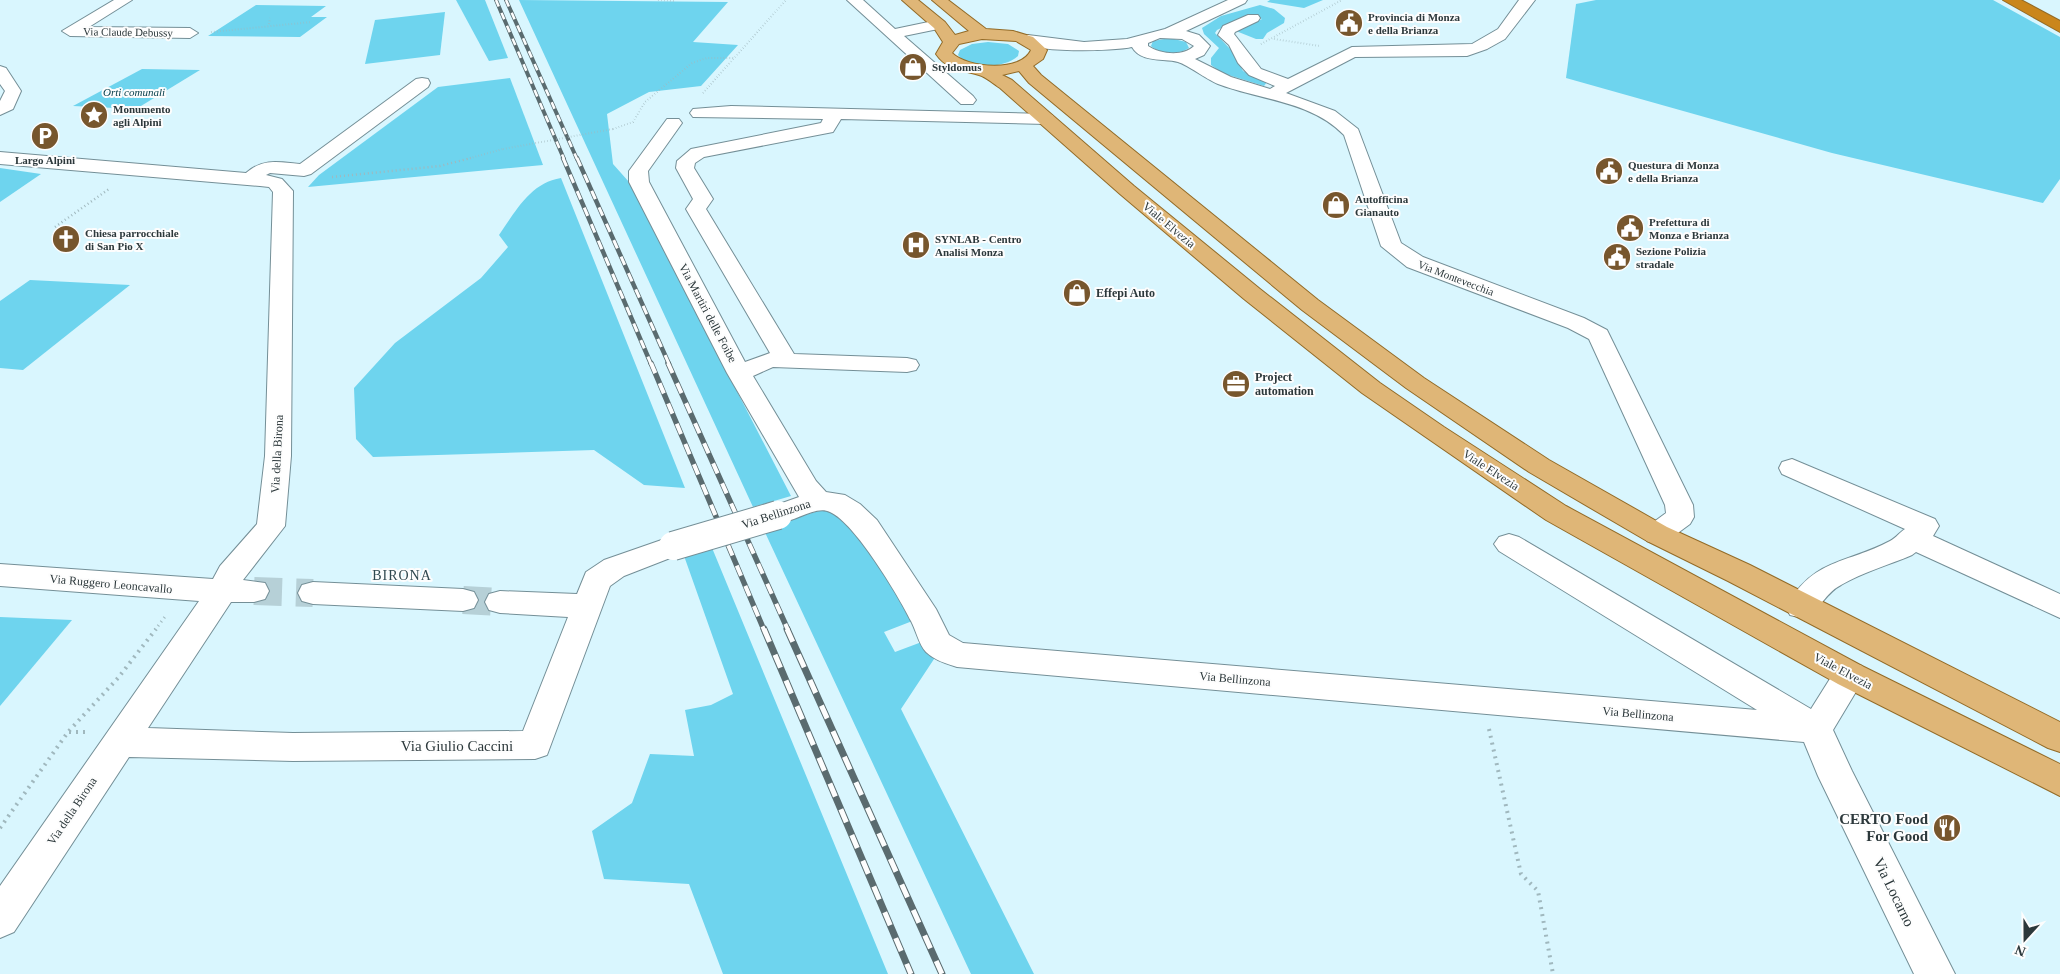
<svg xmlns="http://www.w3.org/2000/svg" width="2060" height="974" viewBox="0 0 2060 974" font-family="Georgia,serif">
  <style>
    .green { fill: #6ed4ee }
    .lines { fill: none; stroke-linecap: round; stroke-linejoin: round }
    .minor-tunnel { stroke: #b6d0d7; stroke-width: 28; stroke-dasharray: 28 14; stroke-linecap: butt }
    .minor-casing { stroke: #748f97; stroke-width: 2 }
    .major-casing { stroke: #936b27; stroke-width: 2 }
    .highway-casing { stroke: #936b27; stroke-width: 2 }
    .path-far3 { stroke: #a0b8be; stroke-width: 2; stroke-dasharray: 0.5 2.5; stroke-linecap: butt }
    .path-far2 { stroke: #a0b8be; stroke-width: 2.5; stroke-dasharray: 1 3; stroke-linecap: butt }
    .path-far1 { stroke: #a0b8be; stroke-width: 3; stroke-dasharray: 1 4; stroke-linecap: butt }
    .path { stroke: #a0b8be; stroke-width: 4; stroke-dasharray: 2 5; stroke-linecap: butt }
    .minor { fill: #fff; fill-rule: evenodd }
    .major { fill: #dfb677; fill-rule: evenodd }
    .highway { fill: #ca861c; fill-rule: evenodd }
    .rail-far3-casing { stroke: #5a6b6f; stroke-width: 4 }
    .rail-far2-casing { stroke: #5a6b6f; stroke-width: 4.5 }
    .rail-far1-casing { stroke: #5a6b6f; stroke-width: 5.5 }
    .rail-casing { stroke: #5a6b6f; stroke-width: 7 }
    .rail-far3 { stroke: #fdfdfd; stroke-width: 2.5; stroke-dasharray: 7; stroke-linecap: butt }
    .rail-far2 { stroke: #fdfdfd; stroke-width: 3; stroke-dasharray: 9; stroke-linecap: butt }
    .rail-far1 { stroke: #fdfdfd; stroke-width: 4; stroke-dasharray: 11; stroke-linecap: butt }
    .rail { stroke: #fdfdfd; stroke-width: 5; stroke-dasharray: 14; stroke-linecap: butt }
    .minor-bridge-casing { stroke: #748f97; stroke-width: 30; stroke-linecap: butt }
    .path-bridge { stroke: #a0b8be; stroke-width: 2; stroke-dasharray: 0.5 2.5; stroke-linecap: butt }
    .minor-bridge { stroke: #fff; stroke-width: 28 }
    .labels { text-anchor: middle; stroke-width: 4; stroke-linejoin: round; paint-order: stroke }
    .far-poi-label { font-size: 11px; font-weight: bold; fill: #2c383b; stroke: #fdfdfd; text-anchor: start }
    .far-street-label { font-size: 11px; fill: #2c383b; stroke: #fdfdfd }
    .far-park-label { font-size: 11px; font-style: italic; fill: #0a414d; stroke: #fdfdfd }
    .street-label { font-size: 12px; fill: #2c383b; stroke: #fdfdfd }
    .poi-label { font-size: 12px; font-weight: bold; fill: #2c383b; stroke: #fdfdfd; text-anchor: start }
    .neighbourhood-label { font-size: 14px; letter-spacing: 1px; fill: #2f484f; stroke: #fdfdfd }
    .near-street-label { font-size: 15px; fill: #2c383b; stroke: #fdfdfd }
    .near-poi-label { font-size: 15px; font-weight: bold; fill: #2c383b; stroke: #fdfdfd; text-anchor: end }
  </style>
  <rect width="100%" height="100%" fill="#d9f6fe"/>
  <g class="green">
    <polygon points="456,0 485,0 508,58 489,61"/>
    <polygon points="519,0 728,2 693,42 738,45 701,86 649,92 607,114 613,164 629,182 791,496 753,507"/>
    <polygon points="1270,0 1323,0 1304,8 1267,2"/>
    <polygon points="1596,0 1993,0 2060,37 2060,179 2043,203 1832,153 1566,78 1576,4"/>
    <polygon points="256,5 326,6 311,17 327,17 300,37 208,36"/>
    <polygon points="1260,5 1274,9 1285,18 1284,23 1267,33 1263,39 1256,39 1236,31 1262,19 1249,15 1217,30 1215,33 1233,52 1243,71 1267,82 1264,86 1222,73 1211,65 1211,58 1219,48 1204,34 1202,28 1221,16"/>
    <polygon points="445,12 440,55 365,64 375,20"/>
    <path d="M 1170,38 L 1186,42 L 1189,48 C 1178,55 1161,55 1151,46 L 1153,41 Z"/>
    <path d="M 988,42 L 1008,44 L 1019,51 L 1018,56 C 1005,68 970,71 958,55 L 960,50 L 972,44 Z"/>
    <polygon points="142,69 200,70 136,109 73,106"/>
    <polygon points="510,78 543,165 308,187 319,175 438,87"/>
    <polygon points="0,168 41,174 0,202"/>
    <path d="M 561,178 L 685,488 L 644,485 L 594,450 L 373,457 L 356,439 L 354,388 L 395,343 L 481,278 L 508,247 L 499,235 C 516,211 530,183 561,178 Z"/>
    <polygon points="30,280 130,285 23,370 0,368 0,301"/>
    <polygon points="827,509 849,522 915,620 884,632 895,652 927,640 936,656 901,709 1034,974 971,974 762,526"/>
    <polygon points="710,543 888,974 723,974 689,884 604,879 592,831 632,803 650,754 694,756 685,710 711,705 733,694 683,553"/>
    <polygon points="0,617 72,620 0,706"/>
  </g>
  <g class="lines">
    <g class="minor-tunnel">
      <polyline points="254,591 313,593"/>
      <polyline points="463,600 500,602"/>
    </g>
    <defs>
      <g id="minor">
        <polygon points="114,0 132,0 89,27 190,28 198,33 190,38 70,36 62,31"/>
        <polygon points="847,0 863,0 895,29 938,20 943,22 946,25 943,28 904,36 973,96 976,100 973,104 961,104"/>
        <path d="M 1228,0 L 1247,0 L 1245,3 L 1186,31 L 1199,35 L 1210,46 L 1204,55 L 1195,59 L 1231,77 L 1270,89 L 1275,86 L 1249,75 L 1238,63 L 1229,45 L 1218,35 L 1223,26 L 1248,15 L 1258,15 L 1260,18 L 1258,21 L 1235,32 L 1234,34 L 1261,69 L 1288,79 L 1352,47 L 1472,44 L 1498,29 L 1519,0 L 1535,0 L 1505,39 L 1487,49 L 1467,56 L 1355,57 L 1286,93 L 1335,111 L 1358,129 L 1401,243 L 1423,257 L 1584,318 L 1607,330 L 1693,505 L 1694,517 L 1690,524 L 1667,541 L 1657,544 L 1647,541 L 1643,534 L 1647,527 L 1666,513 L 1665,505 L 1589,339 L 1568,328 L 1407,267 L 1381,246 L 1344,135 C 1311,101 1260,100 1218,84 C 1206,79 1188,65 1178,62 C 1163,58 1141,63 1132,47 C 1115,51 1030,54 1020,40 L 1028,35 L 1084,42 L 1127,39 L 1165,29 ZM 1160,38 L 1182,39 L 1194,46 C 1183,57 1160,54 1148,46 L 1148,43 Z"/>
        <polygon points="0,66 6,68 21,91 13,109 0,115 0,101 5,91 0,84"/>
        <path d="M 422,78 L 428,79 L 430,83 L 428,87 L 311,174 L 304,176 L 270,173 L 266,175 L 282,179 L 293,191 L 291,456 L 285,526 L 243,580 L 265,583 L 269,591 L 265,599 L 254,602 L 231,602 L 148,728 L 293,733 L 523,731 L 568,617 L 500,613 L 489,610 L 485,602 L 489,594 L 500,591 L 577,594 L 586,572 L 604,560 L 673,536 L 683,539 L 688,546 L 683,553 L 624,576 L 610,586 L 547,755 L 535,759 L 293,761 L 129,757 L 14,932 L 0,938 L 0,886 L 199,601 L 0,586 L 0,564 L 213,579 L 220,566 L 257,524 L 265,456 L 273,192 L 269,187 L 260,186 L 0,164 L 0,152 L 246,173 C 263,158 279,162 300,164 L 416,79 Z"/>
        <path d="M 731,106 L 1046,114 L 1052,115 L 1055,119 L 1052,123 L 1046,124 L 841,119 L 833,132 L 704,157 L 695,163 L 694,168 L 713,199 L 706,209 L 794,354 L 907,358 L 916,360 L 919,365 L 916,370 L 907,372 L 773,367 L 753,376 L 816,481 L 826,492 L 845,495 L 860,504 L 877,520 L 936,609 L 949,635 L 963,643 L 1757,710 L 1499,551 L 1494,544 L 1499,537 L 1509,534 L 1519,537 L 1811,709 L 1838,666 L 1850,662 L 1862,666 L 1866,675 L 1833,730 L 1852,771 L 1955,974 L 1914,974 L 1818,776 L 1804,742 L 957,667 C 947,664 934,660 926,652 C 919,645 916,630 911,621 C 898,595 855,523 830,512 C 813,504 790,528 768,522 L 764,515 L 768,508 L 799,497 L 727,373 L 629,182 L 629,171 L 667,119 L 679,119 L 682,123 L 648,171 L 649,182 L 745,362 L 770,353 L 686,209 L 693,199 L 676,168 L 677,161 L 691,149 L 821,123 L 823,119 L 693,117 L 690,113 L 693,109 Z"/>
        <path d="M 1792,459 L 1935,519 L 1939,526 L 1933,536 L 2060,594 L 2060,618 L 1916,552 L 1912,555 C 1889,565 1863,572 1841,585 C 1819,596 1818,624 1790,615 L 1786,607 C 1813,558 1847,564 1890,541 C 1896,538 1900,532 1905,529 L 1782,474 L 1779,468 L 1782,462 Z"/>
        <polygon points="313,582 463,589 474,592 478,600 474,608 463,611 313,604 302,601 298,593 302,585"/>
      </g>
      <path id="major" d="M 902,0 L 918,0 L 945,22 L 955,35 L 969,31 L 932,0 L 948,0 L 986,29 L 1013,31 L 1033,37 L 1047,50 L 1043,59 L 1033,66 L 1041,75 L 1318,300 L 1424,378 L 1549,460 L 1667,527 L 1750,565 L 2060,722 L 2060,752 L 2048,748 L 1728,581 L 1647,541 L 1529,472 L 1406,388 L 1302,310 L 1029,83 L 1019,71 L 1002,75 L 1012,80 L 1134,186 L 1260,289 L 1380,383 L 1444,427 L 1566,506 L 1862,666 L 2060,764 L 2060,796 L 1838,684 L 1546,520 L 1362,393 L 1244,299 L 1120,194 L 1000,88 C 994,84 986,77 979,75 C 962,70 947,70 936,54 L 943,42 L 934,28 ZM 982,39 L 1016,41 L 1031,50 C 1021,73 967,68 952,53 L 959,44 Z"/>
      <polygon id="highway" points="2003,0 2021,0 2060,21 2060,32"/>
    </defs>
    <use href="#minor" class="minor-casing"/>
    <use href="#major" class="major-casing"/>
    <use href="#highway" class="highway-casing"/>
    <g class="path-far3">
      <polyline points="658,0 675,1"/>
      <polyline points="269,24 270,18"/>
      <polyline points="211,32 312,22"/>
      <polyline points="1274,39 1320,46"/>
      <polyline points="1261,44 1342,0"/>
      <polyline points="703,93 786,0"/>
      <polyline points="613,129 633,122 645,102 692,63 707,58 734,58"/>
      <polyline points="467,159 503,149"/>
    </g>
    <g class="path-far2">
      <polyline points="332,177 440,166 471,158"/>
      <polyline points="55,227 109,189"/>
    </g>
    <polyline class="path-far1" points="155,630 167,614"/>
    <g class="path">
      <polyline points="1489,729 1521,874 1538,891 1553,974"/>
      <polyline points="69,732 90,732"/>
      <polyline points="0,828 68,732 118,678 156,629"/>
    </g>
    <use href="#minor" class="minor"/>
    <use href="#major" class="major"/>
    <use href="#highway" class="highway"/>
    <defs>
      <g id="rail-far3">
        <polyline points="496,0 564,159"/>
        <polyline points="506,0 577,159"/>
      </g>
      <g id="rail-far2">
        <polyline points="563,158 651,364"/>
        <polyline points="577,158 669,364"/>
      </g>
      <g id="rail-far1">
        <polyline points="651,363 764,630"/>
        <polyline points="668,363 788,630"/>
      </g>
      <g id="rail">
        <polyline points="764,629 911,974"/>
        <polyline points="787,629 942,974"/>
      </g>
    </defs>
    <use href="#rail-far3" class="rail-far3-casing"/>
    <use href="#rail-far2" class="rail-far2-casing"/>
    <use href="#rail-far1" class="rail-far1-casing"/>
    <use href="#rail" class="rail-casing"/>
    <use href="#rail-far3" class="rail-far3"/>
    <use href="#rail-far2" class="rail-far2"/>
    <use href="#rail-far1" class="rail-far1"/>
    <use href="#rail" class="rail"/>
    <defs>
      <polyline id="minor-bridge" points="673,546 778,515"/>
    </defs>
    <use href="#minor-bridge" class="minor-bridge-casing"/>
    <polyline class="path-bridge" points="503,149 613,129"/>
    <use href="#minor-bridge" class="minor-bridge"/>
  </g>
  <defs>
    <symbol id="civic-disc" viewBox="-11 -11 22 22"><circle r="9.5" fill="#77562d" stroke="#fdfdfd"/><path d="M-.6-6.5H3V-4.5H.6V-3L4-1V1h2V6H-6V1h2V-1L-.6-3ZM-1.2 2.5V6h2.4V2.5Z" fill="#fff"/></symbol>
    <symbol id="shop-disc" viewBox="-11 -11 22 22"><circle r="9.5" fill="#77562d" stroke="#fdfdfd"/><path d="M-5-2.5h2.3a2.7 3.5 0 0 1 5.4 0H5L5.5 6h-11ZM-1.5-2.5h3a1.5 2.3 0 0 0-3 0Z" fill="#fff"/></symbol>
    <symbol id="sight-disc" viewBox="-11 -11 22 22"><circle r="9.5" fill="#77562d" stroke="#fdfdfd"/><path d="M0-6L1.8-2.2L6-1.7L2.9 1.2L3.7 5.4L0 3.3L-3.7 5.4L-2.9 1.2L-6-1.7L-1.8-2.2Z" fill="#fff"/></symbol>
    <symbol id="parking-disc" viewBox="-11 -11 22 22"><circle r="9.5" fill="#77562d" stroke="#fdfdfd"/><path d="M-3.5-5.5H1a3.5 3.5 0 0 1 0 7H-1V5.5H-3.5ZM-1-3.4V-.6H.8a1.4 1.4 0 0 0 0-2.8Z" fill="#fff"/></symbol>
    <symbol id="church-disc" viewBox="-11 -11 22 22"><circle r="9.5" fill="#77562d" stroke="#fdfdfd"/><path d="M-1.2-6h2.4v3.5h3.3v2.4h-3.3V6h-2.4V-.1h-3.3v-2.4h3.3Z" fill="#fff"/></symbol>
    <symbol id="hospital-disc" viewBox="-11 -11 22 22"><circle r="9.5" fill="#77562d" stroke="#fdfdfd"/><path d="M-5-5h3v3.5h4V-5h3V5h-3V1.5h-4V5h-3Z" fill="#fff"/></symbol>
    <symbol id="office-disc" viewBox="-11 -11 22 22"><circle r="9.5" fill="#77562d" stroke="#fdfdfd"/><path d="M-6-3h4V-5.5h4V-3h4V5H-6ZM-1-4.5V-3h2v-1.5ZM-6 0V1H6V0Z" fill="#fff"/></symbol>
    <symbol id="restaurant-disc" viewBox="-11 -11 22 22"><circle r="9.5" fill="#77562d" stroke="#fdfdfd"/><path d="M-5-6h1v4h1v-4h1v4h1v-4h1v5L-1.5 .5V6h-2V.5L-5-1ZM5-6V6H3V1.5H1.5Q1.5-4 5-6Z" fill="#fff"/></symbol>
  </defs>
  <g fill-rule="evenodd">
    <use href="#civic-disc" x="1333" y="7" width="32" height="32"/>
    <use href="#shop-disc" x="897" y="51" width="32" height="32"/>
    <use href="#sight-disc" x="78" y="99" width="32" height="32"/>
    <use href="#parking-disc" x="29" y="120" width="32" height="32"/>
    <use href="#civic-disc" x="1593" y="155" width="32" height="32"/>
    <use href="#shop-disc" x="1320" y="189" width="32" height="32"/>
    <use href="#civic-disc" x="1614" y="212" width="32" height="32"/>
    <use href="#church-disc" x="50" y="223" width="32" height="32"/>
    <use href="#hospital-disc" x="900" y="229" width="32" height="32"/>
    <use href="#civic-disc" x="1601" y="241" width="32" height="32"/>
    <use href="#shop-disc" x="1061" y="277" width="32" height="32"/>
    <use href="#office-disc" x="1220" y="368" width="32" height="32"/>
    <use href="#restaurant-disc" x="1931" y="812" width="32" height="32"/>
  </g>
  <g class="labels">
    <g class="far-poi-label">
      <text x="1368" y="21">Provincia di Monza<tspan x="1368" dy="13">e della Brianza</tspan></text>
      <text x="932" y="71">Styldomus</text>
      <text x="113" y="113">Monumento<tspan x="113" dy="13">agli Alpini</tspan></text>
      <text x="45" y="164" text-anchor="middle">Largo Alpini</text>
      <text x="1628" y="169">Questura di Monza<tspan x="1628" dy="13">e della Brianza</tspan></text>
      <text x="1355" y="203">Autofficina<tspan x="1355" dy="13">Gianauto</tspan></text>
      <text x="1649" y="226">Prefettura di<tspan x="1649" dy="13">Monza e Brianza</tspan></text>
      <text x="85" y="237">Chiesa parrocchiale<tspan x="85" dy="13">di San Pio X</tspan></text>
      <text x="935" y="243">SYNLAB - Centro<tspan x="935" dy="13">Analisi Monza</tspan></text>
      <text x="1636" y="255">Sezione Polizia<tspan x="1636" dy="13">stradale</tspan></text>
    </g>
    <g class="far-street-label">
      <text transform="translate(128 32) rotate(1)" y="4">Via Claude Debussy</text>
      <text transform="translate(1456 278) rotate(21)" y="4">Via Montevecchia</text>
    </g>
    <g class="far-park-label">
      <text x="134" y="96">Orti comunali</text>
    </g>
    <g class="street-label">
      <text transform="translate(1169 225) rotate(40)" y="4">Viale Elvezia</text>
      <text transform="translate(708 313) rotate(62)" y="4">Via Martiri delle Foibe</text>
      <text transform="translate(277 454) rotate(-87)" y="4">Via della Birona</text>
      <text transform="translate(1491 470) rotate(33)" y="4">Viale Elvezia</text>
      <text transform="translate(776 514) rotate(-18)" y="4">Via Bellinzona</text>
      <text transform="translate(111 584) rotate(5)" y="4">Via Ruggero Leoncavallo</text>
      <text transform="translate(1843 671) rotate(28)" y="4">Viale Elvezia</text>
      <text transform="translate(1235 679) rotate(5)" y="4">Via Bellinzona</text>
      <text transform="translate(1638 714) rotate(5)" y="4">Via Bellinzona</text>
      <text transform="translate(72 811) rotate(-56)" y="4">Via della Birona</text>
    </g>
    <g class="poi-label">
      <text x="1096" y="297">Effepi Auto</text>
      <text x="1255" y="381">Project<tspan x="1255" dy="14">automation</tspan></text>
    </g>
    <g class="neighbourhood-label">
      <text x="402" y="580">BIRONA</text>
    </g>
    <g class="near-street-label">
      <text x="457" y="751">Via Giulio Caccini</text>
      <text transform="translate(1894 892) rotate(64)" y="5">Via Locarno</text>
    </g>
    <g class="near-poi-label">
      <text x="1928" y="824">CERTO Food<tspan x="1928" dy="17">For Good</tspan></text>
    </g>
  </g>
  <g transform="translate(2025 939) rotate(201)" stroke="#fdfdfd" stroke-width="4" paint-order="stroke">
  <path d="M0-4L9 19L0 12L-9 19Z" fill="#2c383b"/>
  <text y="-8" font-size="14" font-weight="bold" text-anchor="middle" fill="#2c383b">N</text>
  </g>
</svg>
